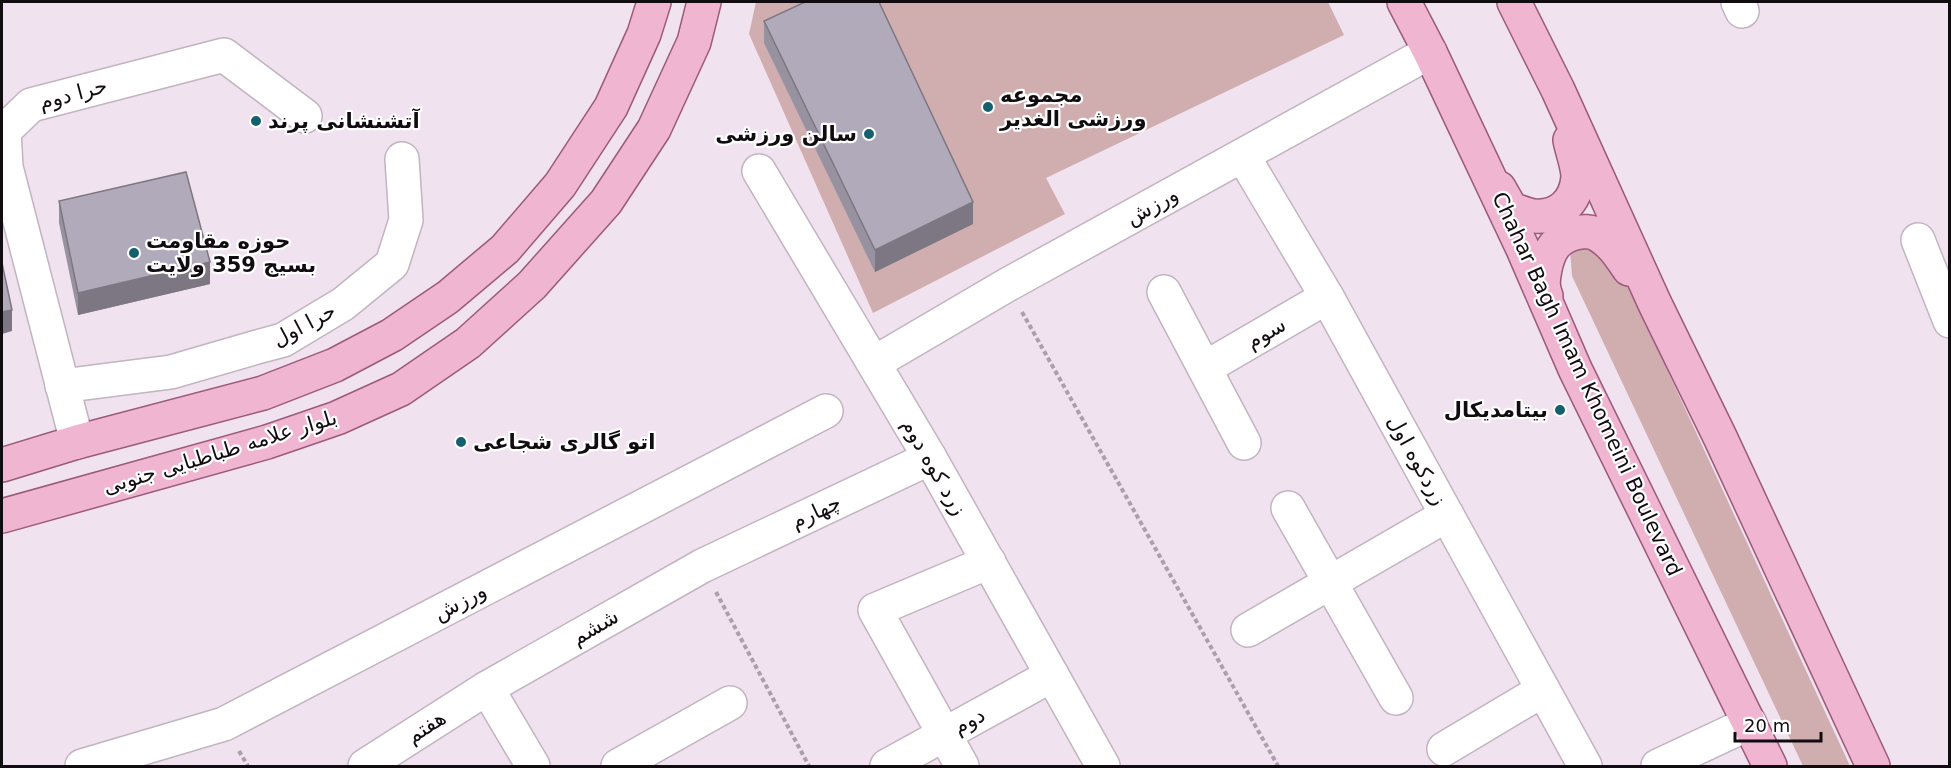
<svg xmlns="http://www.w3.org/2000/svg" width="1951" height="768" viewBox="0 0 1951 768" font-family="'DejaVu Sans',Vazirmatn,sans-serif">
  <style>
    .green { fill: #d0adaf }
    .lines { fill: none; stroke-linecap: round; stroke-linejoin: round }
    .minor-casing { stroke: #c2b4c1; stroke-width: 36 }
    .major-casing { stroke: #9b5a79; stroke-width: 36 }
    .path { stroke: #aba0aa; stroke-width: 4; stroke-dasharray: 4.5 3; stroke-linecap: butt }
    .minor { stroke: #fff; stroke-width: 33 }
    .major { stroke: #efb5d1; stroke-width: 33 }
    .wall { fill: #9892a0 }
    .shaded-wall { fill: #7c7782 }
    .building { fill: #b1aaba; stroke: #7c7782; stroke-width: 1.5 }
    .poi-dot { fill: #15606d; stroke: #fff; stroke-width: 2 }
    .labels { text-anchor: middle; stroke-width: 4.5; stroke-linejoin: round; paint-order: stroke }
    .street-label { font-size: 21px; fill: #110c10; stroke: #fff }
    .poi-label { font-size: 21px; font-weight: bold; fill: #110c10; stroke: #fff; text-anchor: start }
  </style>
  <rect width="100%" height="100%" fill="#f0e2ef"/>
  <g class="green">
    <polygon points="756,2 1328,2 1344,35 1046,178 1065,214 873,313 749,34"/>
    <polygon points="1581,244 1617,261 1850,766 1803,766 1572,276 1570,249"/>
  </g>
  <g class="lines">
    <defs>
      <g id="minor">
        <polyline points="1738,2 1742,11"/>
        <polyline points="1243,156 1327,297 1585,766"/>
        <polyline points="759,171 930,458 1103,766"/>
        <polyline points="1918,240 1950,321"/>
        <polyline points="1164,292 1244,443"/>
        <polyline points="874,363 1007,285 1430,52"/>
        <polyline points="1205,368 1327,297"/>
        <polyline points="62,386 171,372 257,347 283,340 343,304 392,264 406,220 402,159"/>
        <polyline points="77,442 6,167 4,131 31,105 224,55 305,116"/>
        <polyline points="1288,508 1396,698"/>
        <polyline points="1248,630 1447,515"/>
        <polyline points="487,688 533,766"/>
        <polyline points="1444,749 1543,690"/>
        <polyline points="82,766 224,724 826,411"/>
        <polyline points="365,766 487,688 702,566 930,458"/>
        <polyline points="618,766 730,703"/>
        <polyline points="887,766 1052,675"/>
        <polyline points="962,766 875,610 989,562"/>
        <polyline points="1658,766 1750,723"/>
      </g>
      <g id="major">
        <polyline points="1404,2 1430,52 1523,249 1575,369 1770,766"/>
        <polyline points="1514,2 1558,90 1655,304 1720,437 1873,766"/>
        <path d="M 1499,188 L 1511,209 C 1518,211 1527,215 1534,216 C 1559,218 1576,202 1578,177 C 1578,166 1572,151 1570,140"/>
        <path d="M 1546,296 C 1542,286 1543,280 1545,269 C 1549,250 1556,238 1575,233 C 1582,231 1592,231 1598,235 C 1612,243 1620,256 1629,269"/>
        <polyline points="2,465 77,442 263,393 335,365 392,335 448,297 505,249 560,185 611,107 644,34 654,2"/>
        <polyline points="2,516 267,442 337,418 401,389 468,343 532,285 606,202 654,129 694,42 704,2"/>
      </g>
    </defs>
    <use href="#minor" class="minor-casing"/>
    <use href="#major" class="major-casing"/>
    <g class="path">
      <polyline points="1022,312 1278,766"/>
      <polyline points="716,592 809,766"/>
      <polyline points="239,751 248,766"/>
    </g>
    <use href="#minor" class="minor"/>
    <use href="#major" class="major"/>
  </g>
  <g class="wall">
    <polygon points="764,21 973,224 875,272 764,43"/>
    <polygon points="59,201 210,284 78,315 59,223"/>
  </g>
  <g class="shaded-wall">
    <polygon points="973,202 973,224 875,272 875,250"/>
    <polygon points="210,262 210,284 78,315 78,293"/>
    <polygon points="12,310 12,331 2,334 2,312"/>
  </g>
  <g class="building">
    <polygon points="805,2 879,2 973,202 875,250 764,21"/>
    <polygon points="186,172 210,262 78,293 59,201"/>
    <polygon points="2,263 12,310 2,312"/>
  </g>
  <g class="poi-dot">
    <circle cx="988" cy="107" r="6"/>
    <circle cx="256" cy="121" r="6"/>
    <circle cx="869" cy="134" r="6"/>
    <circle cx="134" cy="253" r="6"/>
    <circle cx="1560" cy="410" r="6"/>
    <circle cx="461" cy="442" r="6"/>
  </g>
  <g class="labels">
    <g class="street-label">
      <text transform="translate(73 94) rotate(-15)" y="7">حرا دوم</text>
      <text transform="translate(1152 206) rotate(-29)" y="7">ورزش</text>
      <text transform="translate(304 325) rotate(-28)" y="7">حرا اول</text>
      <text transform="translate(1266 333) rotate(-30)" y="7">سوم</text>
      <text transform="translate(1587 384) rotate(65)" y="7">Chahar Bagh Imam Khomeini Boulevard</text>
      <text transform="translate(220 452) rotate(-17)" y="7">بلوار علامه طباطبایی جنوبی</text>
      <text transform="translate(1417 460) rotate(61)" y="7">زردکوه اول</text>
      <text transform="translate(934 467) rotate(60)" y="7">زرد کوه دوم</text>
      <text transform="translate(816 512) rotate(-25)" y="7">چهارم</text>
      <text transform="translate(460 602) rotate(-28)" y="7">ورزش</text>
      <text transform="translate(595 627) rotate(-30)" y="7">ششم</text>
      <text transform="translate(969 721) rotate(-29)" y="7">دوم</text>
      <text transform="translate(426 727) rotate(-33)" y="7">هفتم</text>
    </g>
    <g class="poi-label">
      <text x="1000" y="102">مجموعه<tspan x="1000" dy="24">ورزشی الغدیر</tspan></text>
      <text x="268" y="128">آتشنشانی پرند</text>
      <text x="857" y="141" text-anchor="end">سالن ورزشی</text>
      <text x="146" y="248">حوزه مقاومت<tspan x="146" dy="24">بسیج 359 ولایت</tspan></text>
      <text x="1548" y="417" text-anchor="end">بیتامدیکال</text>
      <text x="473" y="449">اتو گالری شجاعی</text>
    </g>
  </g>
  <rect width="1951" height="768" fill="none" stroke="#110c10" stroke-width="6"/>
  <path d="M1735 732v9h86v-9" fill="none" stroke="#110c10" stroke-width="3"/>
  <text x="1744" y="732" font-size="18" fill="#110c10" stroke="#ffffff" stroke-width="4.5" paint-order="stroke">20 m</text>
</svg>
